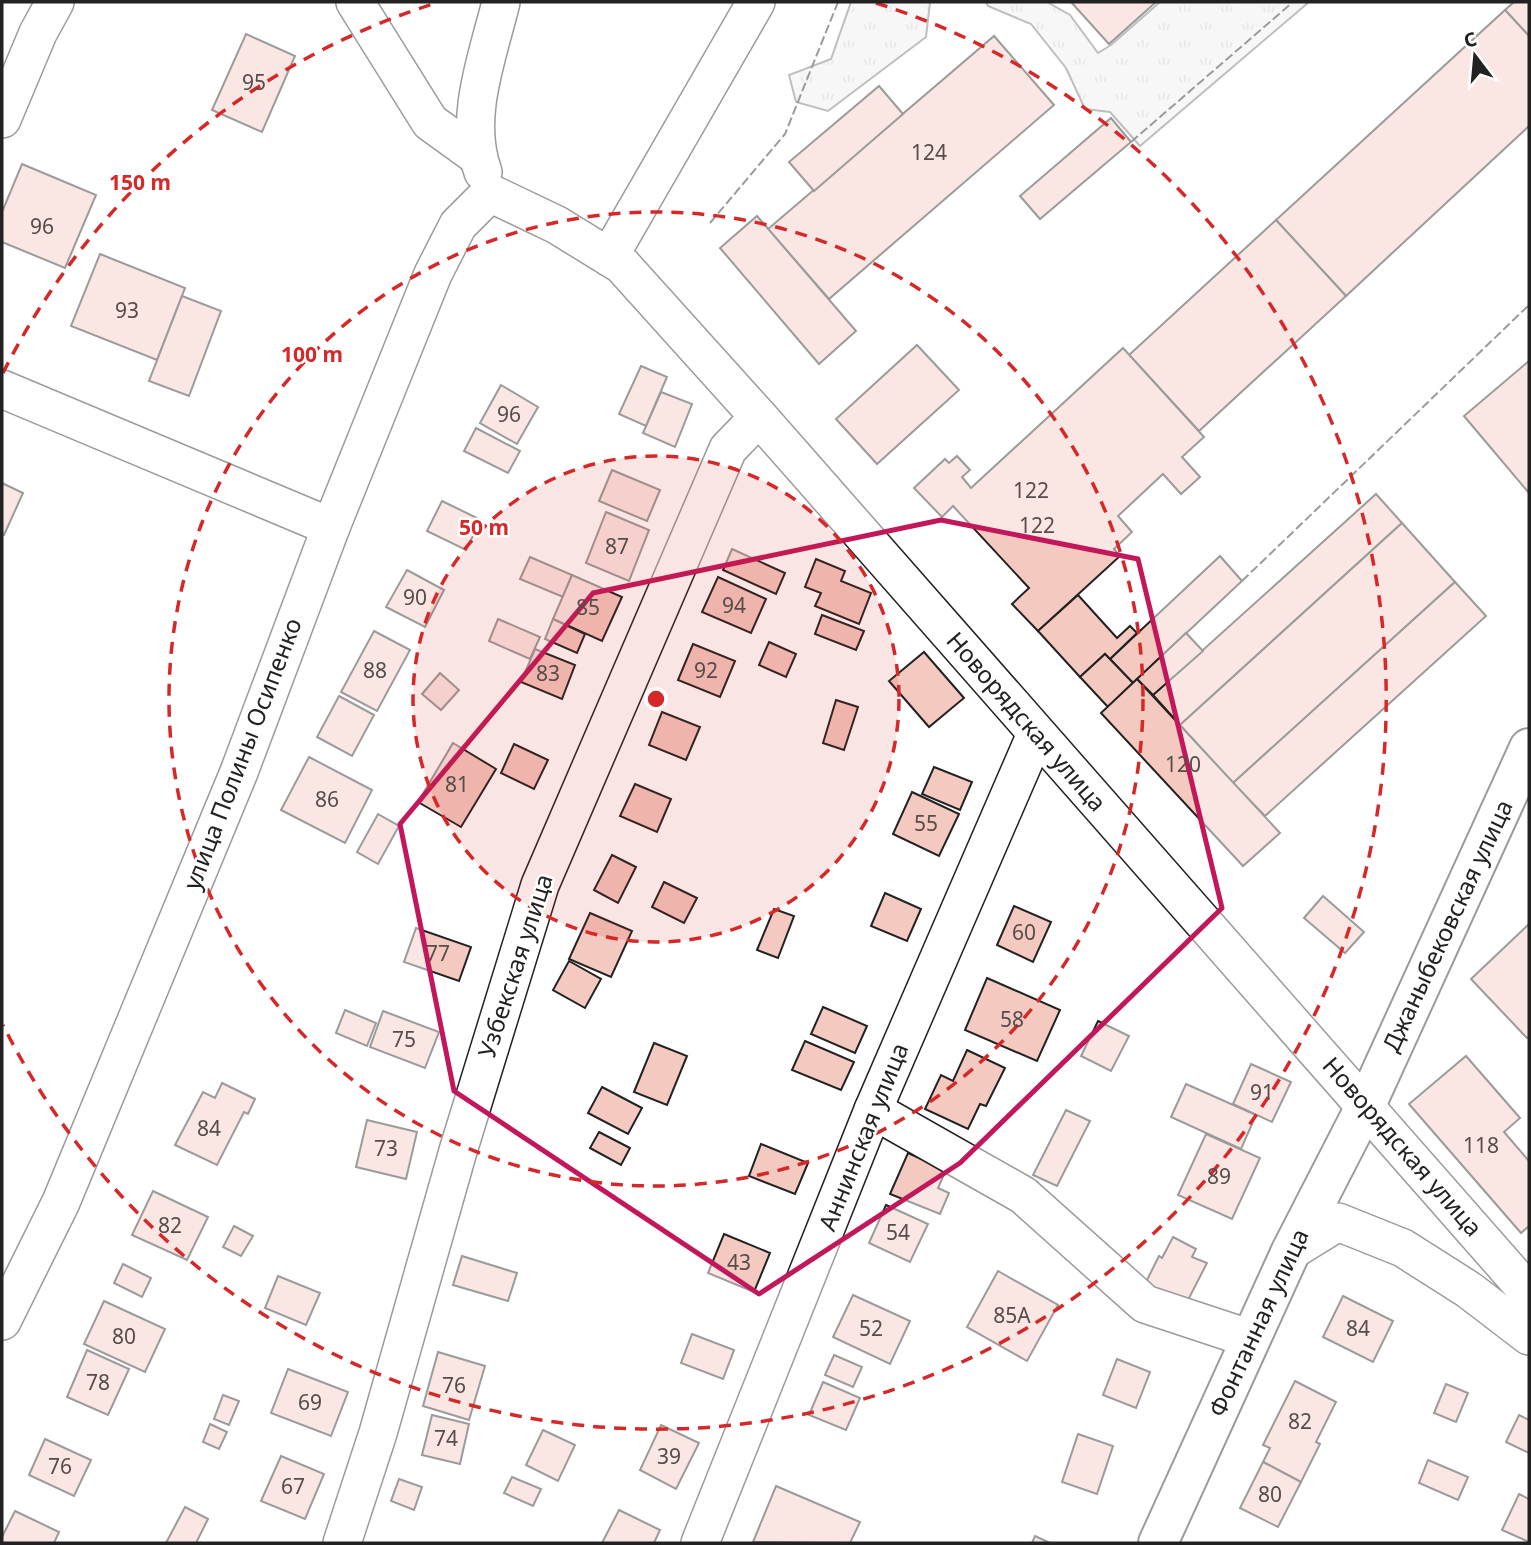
<svg xmlns="http://www.w3.org/2000/svg" width="1531" height="1545" viewBox="0 0 1531 1545" font-family="'Noto Sans',sans-serif">
  <style>
    .grass { fill: url(#grass-tufts); stroke: #6f6f6f; stroke-width: 2 }
    .building { fill: #f3c9c0; stroke: #222; stroke-width: 2 }
    .lines { fill: none; stroke-linecap: round; stroke-linejoin: round }
    .minor-casing { stroke: #222; stroke-width: 40 }
    .major-casing { stroke: #222; stroke-width: 42 }
    .minor { stroke: #fff; stroke-width: 37 }
    .major { stroke: #fff; stroke-width: 38 }
    .fence { stroke: #222; stroke-width: 2; stroke-dasharray: 9 3.5; stroke-linecap: butt }
    .marked { fill: none; stroke: #c2185b; stroke-width: 5; stroke-linejoin: round }
    .ring { fill: none; stroke: #d62828; stroke-width: 3.5; stroke-dasharray: 12 9 }
    .labels { text-anchor: middle; stroke-width: 5; stroke-linejoin: round; paint-order: stroke }
    .number-label { font-size: 21px; fill: #564c4a }
    .street-label { font-size: 24px; fill: #222; stroke: #fff }
    .centre { fill: #d62828; stroke: #fff; stroke-width: 3.5 }
    .ring-label { font-size: 21px; text-anchor: middle; font-weight: bold; fill: #d62828; stroke: #fff; stroke-width: 5; stroke-linejoin: round; paint-order: stroke }
  </style>
  <defs>
    <pattern id="grass-tufts" width="24" height="20" patternUnits="userSpaceOnUse" patternTransform="scale(1.75)"><rect width="24" height="20" fill="#eee"/><path d="M3 7l-1-3M5 7V3M7 7l1-3M15 17l-1-3M17 17v-4M19 17l1-3" fill="none" stroke="#ccc"/></pattern>
  </defs>
  <rect width="100%" height="100%" fill="#fff"/>
  <g class="grass">
    <polygon points="851,2 930,2 926,37 828,111 796,102 789,75 831,59"/>
    <polygon points="986,2 1047,2 1070,15 1098,53 1111,45 1160,2 1309,2 1140,146 1110,112 1085,109 1066,68 1031,24 988,6"/>
  </g>
  <g class="building">
    <polygon points="1071,2 1156,2 1109,44"/>
    <polygon points="1514,2 1529,2 1529,36 1505,10"/>
    <polygon points="1505,10 1529,36 1529,126 1346,296 1276,220"/>
    <polygon points="246,34 295,56 262,132 212,110"/>
    <polygon points="994,36 1054,105 829,299 768,229"/>
    <polygon points="879,86 903,114 814,191 789,162"/>
    <polygon points="1111,118 1131,142 1040,219 1020,196"/>
    <polygon points="22,164 96,195 65,268 2,242 2,212"/>
    <polygon points="757,216 856,331 819,364 720,248"/>
    <polygon points="1276,220 1346,296 1199,431 1129,355"/>
    <polygon points="100,254 185,288 157,360 71,326"/>
    <polygon points="182,296 221,311 189,396 149,381"/>
    <polygon points="917,345 959,390 877,464 836,419"/>
    <polygon points="1123,348 1204,437 1182,457 1200,477 1181,494 1163,474 1118,516 1132,532 1114,549 1120,556 1038,631 1012,604 1029,588 953,506 942,517 914,488 945,459 949,463 957,456 970,470 962,477 971,488"/>
    <polygon points="1529,361 1529,493 1464,416"/>
    <polygon points="641,366 667,377 646,426 619,414"/>
    <polygon points="501,385 538,407 517,444 480,423"/>
    <polygon points="661,392 692,404 675,447 643,433"/>
    <polygon points="476,428 520,451 508,473 464,451"/>
    <polygon points="612,470 660,490 647,521 599,501"/>
    <polygon points="2,483 23,493 4,535 2,534"/>
    <polygon points="1376,494 1402,523 1180,725 1153,695"/>
    <polygon points="442,501 481,520 466,550 427,531"/>
    <polygon points="606,512 649,530 629,581 586,563"/>
    <polygon points="1402,523 1455,582 1233,783 1180,725"/>
    <polygon points="732,549 785,573 776,594 723,570"/>
    <polygon points="1220,556 1242,581 1133,683 1110,659"/>
    <polygon points="530,557 572,575 563,597 520,579"/>
    <polygon points="816,559 845,571 841,581 871,593 859,624 815,606 821,593 805,587"/>
    <polygon points="407,570 444,590 425,627 386,607"/>
    <polygon points="572,575 622,597 602,641 553,619"/>
    <polygon points="718,577 766,599 751,633 702,612"/>
    <polygon points="1455,582 1486,616 1265,816 1233,783"/>
    <polygon points="1078,595 1117,638 1130,626 1137,633 1110,659 1105,654 1080,677 1038,631"/>
    <polygon points="822,615 864,631 856,650 815,634"/>
    <polygon points="498,619 540,637 530,659 489,641"/>
    <polygon points="553,619 585,634 577,653 545,639"/>
    <polygon points="374,631 410,650 377,711 341,692"/>
    <polygon points="1186,633 1203,651 1153,695 1137,679"/>
    <polygon points="769,642 796,654 786,677 759,665"/>
    <polygon points="693,644 735,661 720,697 678,680"/>
    <polygon points="535,649 575,665 562,699 521,682"/>
    <polygon points="924,652 964,698 929,727 889,681"/>
    <polygon points="1105,654 1133,683 1108,707 1080,677"/>
    <polygon points="440,673 459,690 441,710 422,694"/>
    <polygon points="1137,679 1280,833 1243,866 1101,713"/>
    <polygon points="339,696 374,715 352,756 317,737"/>
    <polygon points="836,700 858,707 844,750 823,743"/>
    <polygon points="662,712 700,727 686,760 649,745"/>
    <polygon points="453,743 496,769 461,827 418,802"/>
    <polygon points="514,744 548,760 534,789 501,773"/>
    <polygon points="309,757 372,790 345,843 281,810"/>
    <polygon points="934,767 972,782 960,810 922,794"/>
    <polygon points="635,784 671,799 657,832 620,816"/>
    <polygon points="912,792 959,814 939,856 893,834"/>
    <polygon points="378,814 399,826 378,864 357,852"/>
    <polygon points="612,855 636,867 618,903 594,890"/>
    <polygon points="664,882 697,898 684,923 652,907"/>
    <polygon points="885,893 921,909 907,941 871,926"/>
    <polygon points="1323,896 1364,932 1345,953 1304,918"/>
    <polygon points="1014,906 1051,922 1033,962 997,945"/>
    <polygon points="774,909 794,916 778,958 757,950"/>
    <polygon points="590,913 632,931 611,977 569,959"/>
    <polygon points="1529,924 1529,1037 1527,1038 1471,979"/>
    <polygon points="416,928 471,947 459,981 404,962"/>
    <polygon points="569,961 601,979 585,1008 553,990"/>
    <polygon points="987,978 1060,1010 1037,1061 965,1030"/>
    <polygon points="823,1007 867,1026 855,1053 811,1034"/>
    <polygon points="345,1010 376,1023 367,1046 336,1033"/>
    <polygon points="383,1011 439,1032 425,1068 370,1047"/>
    <polygon points="1098,1021 1129,1036 1111,1071 1081,1056"/>
    <polygon points="805,1041 854,1062 841,1090 792,1070"/>
    <polygon points="654,1043 687,1056 667,1105 634,1092"/>
    <polygon points="967,1050 1005,1068 986,1106 980,1104 968,1129 925,1109 941,1075 953,1081"/>
    <polygon points="1466,1056 1520,1118 1504,1132 1529,1161 1529,1226 1521,1233 1409,1104"/>
    <polygon points="1251,1064 1291,1082 1272,1122 1233,1104"/>
    <polygon points="222,1083 255,1099 248,1114 244,1112 217,1165 175,1145 203,1092 215,1098"/>
    <polygon points="1186,1084 1256,1115 1241,1149 1171,1117"/>
    <polygon points="602,1087 642,1108 628,1134 588,1113"/>
    <polygon points="1066,1110 1090,1121 1057,1186 1033,1175"/>
    <polygon points="367,1120 417,1132 406,1179 356,1167"/>
    <polygon points="599,1132 630,1148 621,1165 590,1148"/>
    <polygon points="1206,1134 1260,1158 1232,1219 1178,1195"/>
    <polygon points="761,1144 808,1163 795,1194 749,1176"/>
    <polygon points="908,1153 946,1170 938,1188 949,1193 940,1214 890,1194"/>
    <polygon points="153,1191 208,1217 187,1260 132,1235"/>
    <polygon points="886,1205 928,1224 910,1262 869,1243"/>
    <polygon points="234,1226 253,1236 241,1256 223,1247"/>
    <polygon points="724,1234 770,1253 754,1292 708,1273"/>
    <polygon points="1173,1237 1196,1249 1192,1257 1207,1263 1186,1304 1145,1284 1159,1256 1162,1258"/>
    <polygon points="462,1256 517,1273 508,1301 453,1285"/>
    <polygon points="123,1264 151,1278 142,1297 114,1283"/>
    <polygon points="998,1271 1058,1305 1027,1361 967,1327"/>
    <polygon points="278,1276 320,1293 306,1325 265,1308"/>
    <polygon points="853,1295 910,1321 890,1364 833,1337"/>
    <polygon points="1343,1296 1393,1321 1373,1362 1323,1337"/>
    <polygon points="104,1301 165,1329 145,1372 84,1344"/>
    <polygon points="692,1334 734,1350 723,1379 681,1363"/>
    <polygon points="87,1350 129,1369 108,1415 67,1397"/>
    <polygon points="438,1352 485,1366 469,1420 423,1406"/>
    <polygon points="834,1355 862,1367 853,1387 825,1375"/>
    <polygon points="1117,1359 1150,1372 1136,1408 1103,1395"/>
    <polygon points="288,1369 348,1392 331,1436 271,1413"/>
    <polygon points="1295,1381 1336,1402 1316,1442 1320,1444 1301,1482 1263,1462 1270,1448 1263,1445"/>
    <polygon points="823,1382 860,1398 846,1430 809,1415"/>
    <polygon points="1446,1384 1468,1393 1456,1422 1434,1413"/>
    <polygon points="223,1395 239,1401 229,1425 214,1419"/>
    <polygon points="432,1415 469,1424 460,1464 422,1455"/>
    <polygon points="1519,1415 1529,1420 1529,1453 1506,1442"/>
    <polygon points="210,1424 227,1432 219,1449 203,1442"/>
    <polygon points="661,1425 699,1443 676,1489 640,1470"/>
    <polygon points="543,1430 575,1445 558,1481 526,1465"/>
    <polygon points="1078,1434 1113,1446 1097,1494 1062,1482"/>
    <polygon points="45,1439 91,1460 74,1496 29,1475"/>
    <polygon points="281,1456 324,1474 305,1519 261,1501"/>
    <polygon points="1428,1460 1468,1477 1458,1500 1419,1483"/>
    <polygon points="1263,1462 1301,1482 1278,1527 1240,1508"/>
    <polygon points="512,1477 541,1489 533,1506 504,1493"/>
    <polygon points="399,1479 422,1487 414,1510 391,1501"/>
    <polygon points="776,1486 860,1522 850,1543 753,1542"/>
    <polygon points="1519,1494 1529,1499 1529,1542 1502,1530"/>
    <polygon points="185,1507 208,1519 196,1543 166,1543"/>
    <polygon points="619,1510 660,1530 654,1543 602,1543"/>
    <polygon points="15,1511 59,1532 54,1543 2,1543 2,1537"/>
    <polygon points="1035,1536 1050,1543 1032,1543"/>
  </g>
  <g class="lines">
    <defs>
      <g id="minor">
        <polyline points="355,2 430,122 477,156"/>
        <polyline points="2,119 38,33 55,2"/>
        <path d="M 483,172 C 463,117 488,56 501,2"/>
        <polyline points="490,193 557,225 622,265 759,417 1529,1293"/>
        <polyline points="609,257 756,2"/>
        <polyline points="2,389 331,527"/>
        <polyline points="873,1110 1023,1195 1145,1304 1251,1339"/>
        <polyline points="1291,1251 1338,1222 1403,1248 1469,1290 1529,1336"/>
        <polyline points="2,1321 61,1202 239,772 331,527 433,274 458,225 490,193"/>
        <polyline points="342,1543 378,1433 458,1151 540,885 728,449 759,417"/>
        <polyline points="700,1543 873,1110 1036,734"/>
      </g>
      <polyline id="major" points="1158,1543 1291,1251 1366,1105 1529,748"/>
    </defs>
    <use href="#minor" class="minor-casing"/>
    <use href="#major" class="major-casing"/>
    <use href="#minor" class="minor"/>
    <use href="#major" class="major"/>
    <g class="fence">
      <polyline points="1131,142 1293,2"/>
      <polyline points="710,223 785,134 838,2"/>
      <polyline points="1242,581 1529,305"/>
    </g>
  </g>
  <path d="M0 0H1531V1545H0ZM 941,520 L 1138,559 L 1222,908 L 960,1163 L 759,1294 L 454,1091 L 400,824 L 593,593 Z" fill="#fff" fill-opacity=".55" fill-rule="evenodd"/>
  <path class="marked" d="M 941,520 L 1138,559 L 1222,908 L 960,1163 L 759,1294 L 454,1091 L 400,824 L 593,593 Z"/>
  <circle cx="656" cy="699" r="243" fill="#d62828" fill-opacity=".12"/>
  <g class="ring">
    <circle cx="656" cy="699" r="243"/>
    <circle cx="656" cy="699" r="487"/>
    <path d="M3 373A730 730 0 0 1 436 3M876 3A730 730 0 1 1 3 1025"/>
  </g>
  <g class="labels">
    <g class="number-label">
      <text x="254" y="90">95</text>
      <text x="929" y="160">124</text>
      <text x="42" y="234">96</text>
      <text x="127" y="318">93</text>
      <text x="509" y="422">96</text>
      <text x="1031" y="498">122</text>
      <text x="1037" y="533">122</text>
      <text x="617" y="554">87</text>
      <text x="415" y="605">90</text>
      <text x="734" y="613">94</text>
      <text x="588" y="615">85</text>
      <text x="375" y="678">88</text>
      <text x="706" y="678">92</text>
      <text x="548" y="681">83</text>
      <text x="1183" y="772">120</text>
      <text x="457" y="792">81</text>
      <text x="327" y="807">86</text>
      <text x="926" y="831">55</text>
      <text x="1024" y="940">60</text>
      <text x="438" y="961">77</text>
      <text x="1012" y="1027">58</text>
      <text x="404" y="1047">75</text>
      <text x="1262" y="1100">91</text>
      <text x="209" y="1136">84</text>
      <text x="1481" y="1153">118</text>
      <text x="386" y="1156">73</text>
      <text x="1219" y="1184">89</text>
      <text x="170" y="1233">82</text>
      <text x="898" y="1240">54</text>
      <text x="739" y="1270">43</text>
      <text x="1012" y="1323">85А</text>
      <text x="871" y="1336">52</text>
      <text x="1358" y="1336">84</text>
      <text x="124" y="1344">80</text>
      <text x="98" y="1390">78</text>
      <text x="454" y="1393">76</text>
      <text x="310" y="1410">69</text>
      <text x="1300" y="1429">82</text>
      <text x="446" y="1446">74</text>
      <text x="669" y="1464">39</text>
      <text x="60" y="1474">76</text>
      <text x="293" y="1494">67</text>
      <text x="1270" y="1502">80</text>
    </g>
    <g class="street-label">
      <text transform="translate(1026 722) rotate(49)" y="8">Новорядская улица</text>
      <text transform="translate(243 754) rotate(-69)" y="8">улица Полины Осипенко</text>
      <text transform="translate(1448 926) rotate(-65)" y="8">Джаныбековская улица</text>
      <text transform="translate(516 966) rotate(-72)" y="8">Узбекская улица</text>
      <text transform="translate(864 1137) rotate(-68)" y="8">Аннинская улица</text>
      <text transform="translate(1402 1147) rotate(49)" y="8">Новорядская улица</text>
      <text transform="translate(1259 1323) rotate(-65)" y="8">Фонтанная улица</text>
    </g>
  </g>
  <circle cx="656" cy="699" r="10" class="centre"/>
  <g class="ring-label">
    <text x="140" y="190">150 m</text>
    <text x="312" y="362">100 m</text>
    <text x="484" y="535">50 m</text>
  </g>
  <rect width="1531" height="1545" fill="none" stroke="#222222" stroke-width="7"/>
  <g transform="translate(1475 56) rotate(344)" stroke="#ffffff" stroke-width="5" paint-order="stroke">
  <path d="M0-5L12 26L0 18L-12 26Z" fill="#222222"/>
  <text y="-10" font-size="19" font-weight="bold" text-anchor="middle" fill="#222222">С</text>
  </g>
</svg>
